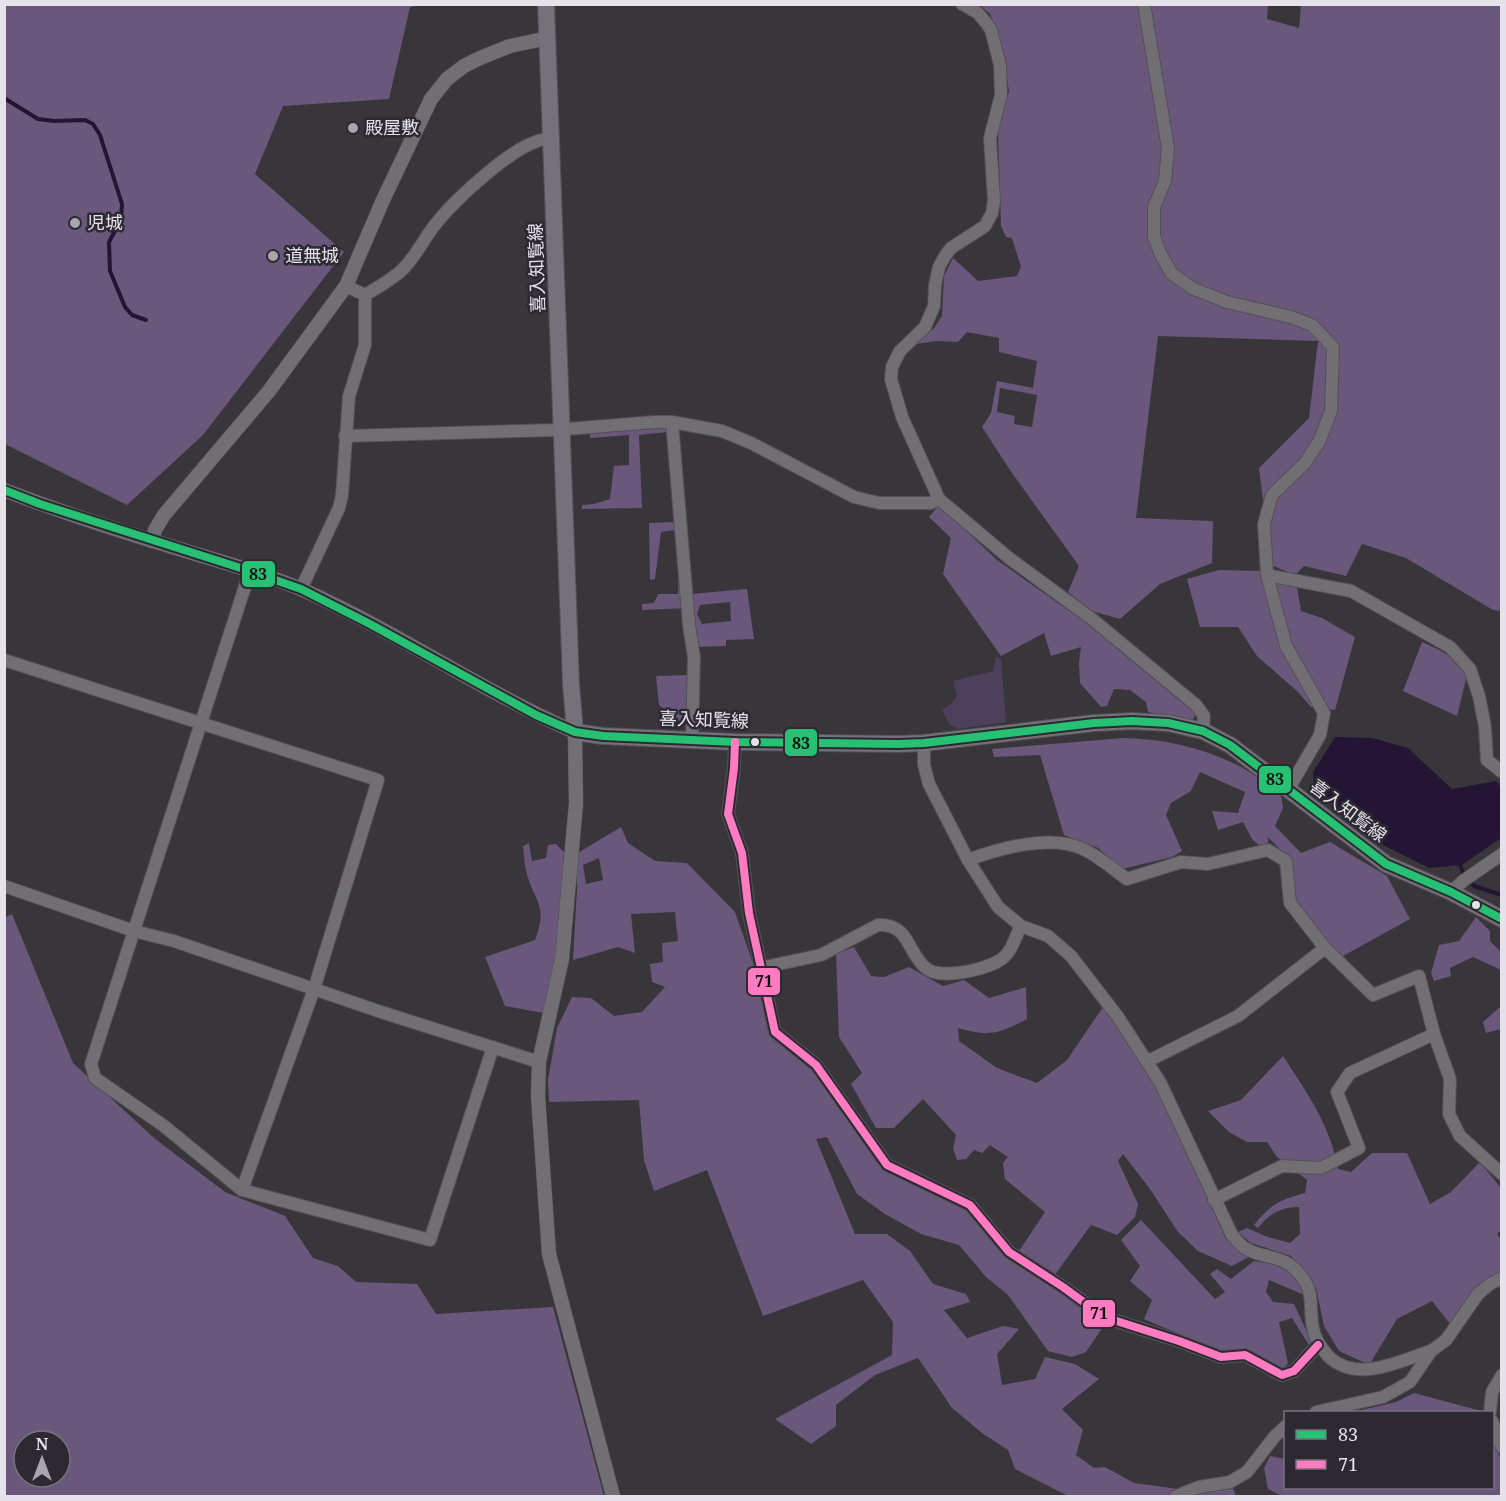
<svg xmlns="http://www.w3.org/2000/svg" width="1506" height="1501" viewBox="0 0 1506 1501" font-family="'Noto Serif','Noto Sans JP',serif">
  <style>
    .green { fill: #4c405a }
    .forest { fill: #69587c; fill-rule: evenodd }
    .water { fill: #251534 }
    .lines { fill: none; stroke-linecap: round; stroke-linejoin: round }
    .stream { stroke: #251534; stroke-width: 4 }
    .minor-casing { stroke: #535156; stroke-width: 14 }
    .tertiary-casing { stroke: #535156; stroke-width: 15 }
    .secondary-casing { stroke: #535156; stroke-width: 18 }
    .minor { stroke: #716f74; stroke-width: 12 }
    .tertiary { stroke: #716f74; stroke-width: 14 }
    .secondary { stroke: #75717a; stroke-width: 16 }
    .bus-1-casing { stroke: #2d2933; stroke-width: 12 }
    .bus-2-casing { stroke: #2d2933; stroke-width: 12 }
    .bus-1 { stroke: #26c172; stroke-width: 8 }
    .bus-2 { stroke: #fe7ac1; stroke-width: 8 }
    .poi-dot { fill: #a8a5ac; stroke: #2d2933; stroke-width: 2 }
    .bus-dot { fill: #e5e2e9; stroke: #2d2933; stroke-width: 2 }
    .labels { text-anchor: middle; stroke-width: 5; stroke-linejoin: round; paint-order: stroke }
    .poi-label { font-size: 18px; fill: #e5e2e9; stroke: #2d2933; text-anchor: start }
    .street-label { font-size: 18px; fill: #e5e2e9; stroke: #2d2933 }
    .line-badge { stroke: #2d2933; stroke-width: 2 }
    .pale-badge-label { font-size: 16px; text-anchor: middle; font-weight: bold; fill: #111 }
  </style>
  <rect width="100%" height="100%" fill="#38353b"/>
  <polygon class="green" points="996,656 1001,659 1006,722 958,729 949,724 942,710 952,703 957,696 953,681 993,671"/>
  <g class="forest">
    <polygon points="4,5 421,5 410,7 389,99 283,106 255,174 344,252 203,435 127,505 5,444"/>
    <path d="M 980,5 L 1268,5 L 1267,19 L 1299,28 L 1301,5 L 1501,5 L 1501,611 L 1493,610 L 1406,558 L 1362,544 L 1346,576 L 1304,566 L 1295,575 L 1271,565 L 1259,468 L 1309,418 L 1318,341 L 1158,336 L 1136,518 L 1213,521 L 1212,563 L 1160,584 L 1120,619 L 1092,611 L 1068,592 L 1079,566 L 1012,473 L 982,427 L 991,413 L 997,381 L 1033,388 L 1037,361 L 999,352 L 999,338 L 967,332 L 958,342 L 937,341 L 916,344 L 934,328 L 942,316 L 944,276 L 953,258 L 978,281 L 1017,276 L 1021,267 L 1012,238 L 1006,237 L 1001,226 L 998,130 L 1009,91 L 1001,44 L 990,14 ZM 1000,388 L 1037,395 L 1032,427 L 1014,424 L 1015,416 L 997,412 Z"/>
    <polygon points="666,428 667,432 639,435 642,508 582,509 582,505 594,504 610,499 614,466 629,465 629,435 590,438 590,433"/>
    <polygon points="939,505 997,560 1085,622 1196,714 1192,721 1148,712 1146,702 1130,690 1114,689 1107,706 1101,707 1080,683 1079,663 1081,647 1051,656 1044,633 1001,656 943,574 951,538 929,517"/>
    <polygon points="674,522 675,530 661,532 655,579 650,580 649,523"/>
    <path d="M 679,564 L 691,594 L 747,589 L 754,639 L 726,640 L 726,646 L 697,647 L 691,608 L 642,610 L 642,604 L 654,603 L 658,594 L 678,594 ZM 730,602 L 731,621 L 702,624 L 697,614 L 700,605 Z"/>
    <polygon points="1219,570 1261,571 1265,581 1297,587 1301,611 1322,618 1355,637 1335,710 1311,707 1298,692 1257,656 1238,627 1200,627 1187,579"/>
    <path d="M 1422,642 C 1440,650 1457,657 1467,675 L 1457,716 L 1403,691 Z"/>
    <polygon points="688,675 688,723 683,724 659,705 656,676"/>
    <path d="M 1123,738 C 1166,739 1205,748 1243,768 C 1256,775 1268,786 1281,795 L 1283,808 L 1275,826 L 1301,853 L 1330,842 L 1387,876 L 1410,919 L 1343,956 L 1319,938 L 1309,916 L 1294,904 L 1290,860 L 1268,837 L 1268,845 L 1260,846 L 1252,839 L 1243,822 L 1218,830 L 1212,811 L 1238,813 L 1245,792 L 1200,772 L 1191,791 L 1171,803 L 1166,815 L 1182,851 L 1172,857 L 1122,869 L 1098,848 L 1064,835 L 1040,755 L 994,757 L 992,749 Z"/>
    <path d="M 621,827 L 628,843 L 655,861 L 687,863 L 735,912 L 756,972 L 771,1033 L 813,1069 L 867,1148 L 888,1172 L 967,1208 L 1058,1288 L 1105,1324 L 1086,1352 L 1072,1357 L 1048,1351 L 1008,1295 L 986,1277 L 959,1245 L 921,1234 L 885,1214 L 857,1194 L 827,1137 L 816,1139 L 855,1234 L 887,1234 L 910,1251 L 933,1284 L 966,1294 L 970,1302 L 944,1310 L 967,1338 L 1003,1326 L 1019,1329 L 997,1354 L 1002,1385 L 1035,1379 L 1045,1357 L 1075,1364 L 1099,1379 L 1062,1409 L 1083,1430 L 1076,1455 L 1094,1468 L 1105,1467 L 1134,1483 L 1200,1492 L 1233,1488 L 1236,1496 L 1068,1496 L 1015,1469 L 1008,1450 L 982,1433 L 952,1408 L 918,1358 L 875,1375 L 836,1405 L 836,1426 L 811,1444 L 775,1419 L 892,1355 L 893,1322 L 863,1280 L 763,1316 L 707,1170 L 654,1191 L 644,1160 L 639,1100 L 549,1102 L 548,1080 L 557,1028 L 572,997 L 591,998 L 614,1016 L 642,1012 L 665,987 L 652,982 L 650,964 L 663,962 L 662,943 L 678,941 L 675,912 L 631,914 L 635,953 L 618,947 L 573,960 L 577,889 L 576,854 ZM 599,858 L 603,880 L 586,884 L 583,865 Z"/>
    <path d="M 529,843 L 532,861 L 546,858 L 548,845 L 556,844 L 564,852 L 557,961 L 544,1013 L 505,1006 L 485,957 L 535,940 C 549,903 533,902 526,870 C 524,863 524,854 523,846 Z"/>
    <path d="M 12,914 L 73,1063 L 154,1138 L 225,1192 L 285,1216 L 313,1258 L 338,1266 L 356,1282 L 417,1284 L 436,1314 L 553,1307 L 604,1496 L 5,1496 L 4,918 ZM 24,1441 L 60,1441 L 60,1477 L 24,1477 Z"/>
    <polygon points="1476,917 1490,931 1490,941 1501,952 1501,970 1473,957 1450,968 1451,976 1434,981 1431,973 1439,945 1459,941"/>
    <path d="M 854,947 L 871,976 L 884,977 L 909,967 L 943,986 L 964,980 L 989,998 L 1026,987 L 1027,1019 C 998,1034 990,1037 958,1028 L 959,1041 L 997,1068 L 1037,1083 L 1067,1060 L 1103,1007 L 1147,1067 L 1226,1239 L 1251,1256 L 1232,1266 L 1198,1251 L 1178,1232 L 1150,1189 L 1123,1154 L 1118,1161 L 1138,1204 L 1135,1217 L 1117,1235 L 1091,1225 L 1054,1276 L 1019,1251 L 1045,1212 L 1005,1179 L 1003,1163 L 1008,1157 L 990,1145 L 982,1153 L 974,1150 L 966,1159 L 957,1160 L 953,1148 L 956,1135 L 923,1099 L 894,1128 L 876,1128 L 851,1084 L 862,1073 L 839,1037 L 836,954 Z"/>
    <polygon points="1501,1006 1501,1029 1486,1033 1483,1022"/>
    <path d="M 1283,1056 C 1307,1093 1330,1124 1338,1169 L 1351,1172 L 1372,1153 L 1407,1153 L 1430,1204 L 1451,1192 L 1480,1162 L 1501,1188 L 1501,1230 L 1497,1234 L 1501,1240 L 1501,1272 L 1483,1281 L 1451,1325 L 1432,1301 L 1397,1319 L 1371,1362 L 1363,1362 L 1339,1351 L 1324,1326 L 1316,1288 L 1291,1256 L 1251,1243 L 1238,1232 L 1247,1228 L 1265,1236 L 1290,1243 L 1300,1234 L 1299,1207 C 1281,1207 1269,1214 1258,1228 L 1254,1225 C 1271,1204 1279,1200 1305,1193 L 1307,1180 L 1277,1157 L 1267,1142 L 1247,1142 L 1229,1132 L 1208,1111 L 1241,1100 Z"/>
    <polygon points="1141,1220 1215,1299 1225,1292 1210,1274 1217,1269 1231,1279 1254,1261 1272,1264 1290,1272 1307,1296 1269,1280 1266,1292 1273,1302 1294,1304 1312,1343 1309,1345 1292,1318 1279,1322 1288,1363 1283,1370 1221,1352 1144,1319 1152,1300 1130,1281 1140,1266 1121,1240"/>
    <polygon points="1414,1393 1485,1412 1353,1412 1396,1402"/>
    <polygon points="1493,1435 1501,1461 1501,1496 1282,1496 1268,1489 1264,1468 1270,1456 1285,1459 1286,1488 1492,1488"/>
  </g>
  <polygon class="water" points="1335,737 1372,738 1408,748 1452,789 1496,781 1501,787 1501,838 1462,865 1429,868 1371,839 1334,806 1314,783 1313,772"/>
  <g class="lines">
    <g class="stream">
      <polyline points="4,98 38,119 54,121 85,120 93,124 100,135 122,204 121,220 109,242 110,271 125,307 132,315 146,320"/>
      <polyline points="1458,861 1463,872"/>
      <polyline points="1470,881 1474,886 1502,895"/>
    </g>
    <defs>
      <g id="minor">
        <polyline points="962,4 978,13 987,24 991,30 1000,65 1001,95 990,138 994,201 992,213 985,226 951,248 945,256 939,267 935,285 934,306 925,327 900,351 892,367 891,379 902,417 939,499 1009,558 1092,619 1196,705 1204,716 1203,731"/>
        <polyline points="1144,4 1168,148 1165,181 1154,207 1154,236 1160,253 1172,274 1194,289 1227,302 1291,317 1312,325 1333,347 1331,411 1319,442 1304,464 1272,495 1264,524 1267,575 1286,646 1324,713 1320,735 1288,790"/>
        <path d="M 365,295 C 378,287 392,280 403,269 C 417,255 425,236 438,221 C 457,198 510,149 538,141 C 542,139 547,139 552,139"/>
        <polyline points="672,422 689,625 694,657 692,739"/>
        <polyline points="345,436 555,430 654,422 672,422 722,431 751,443 854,497 879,503 931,503 939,499"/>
        <polyline points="250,571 91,1064 95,1078 164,1126 242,1190 430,1240 493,1047"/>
        <polyline points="1267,575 1351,591 1450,647 1470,669 1479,696 1485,727 1487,760 1502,772"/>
        <polyline points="301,589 339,508 342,495 349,396 365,345 365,295 346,286"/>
        <polyline points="4,660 378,780 314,989 242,1190"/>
        <polyline points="735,742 734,768 728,814 742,853 749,913 775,1032 816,1065 887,1165 970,1205 1009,1252 1063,1287 1104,1317 1179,1341 1221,1357 1245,1355 1282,1375 1294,1371 1318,1345"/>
        <path d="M 924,743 L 924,765 L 929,784 L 968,860 L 998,907 L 1021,926 L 1048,936 L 1071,956 L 1118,1017 L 1160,1082 L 1232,1235 C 1236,1239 1240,1245 1245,1248 C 1260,1258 1281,1255 1295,1269 C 1317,1291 1308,1303 1313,1328 C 1315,1340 1321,1347 1328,1356 C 1357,1384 1399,1361 1431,1351"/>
        <path d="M 968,860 C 1000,848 1051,834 1083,849 C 1098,856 1113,869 1127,879 L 1181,862 L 1208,864 L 1268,850 L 1286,861 L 1290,903 L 1325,948 L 1373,995 L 1419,976 L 1434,1034 L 1450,1079 L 1449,1114 L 1460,1136 L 1502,1174"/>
        <polyline points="4,886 134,931 174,941 381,1012 539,1062"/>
        <polyline points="1451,892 1463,881 1502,854"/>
        <path d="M 760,968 L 821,955 L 878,925 C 910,923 907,954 927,969 C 942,980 995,969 1006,955 C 1013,948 1016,935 1021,926"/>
        <polyline points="1148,1061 1238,1016 1325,948"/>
        <polyline points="1214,1200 1282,1166 1321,1168 1359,1148 1337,1092 1350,1073 1434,1034"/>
        <polyline points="1316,1412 1383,1397 1410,1382 1431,1351 1446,1340 1478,1294 1490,1284 1502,1278"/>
        <polyline points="1490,1412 1492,1392 1502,1375"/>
        <polyline points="1492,1421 1502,1447"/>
        <polyline points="1176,1496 1199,1487 1230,1482 1247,1472 1275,1436 1286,1426"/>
      </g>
      <g id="tertiary">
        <path d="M 4,490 C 61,512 119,531 176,548 C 218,561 261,572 301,589 C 396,631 481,691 575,732 L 576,804 L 562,959 L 539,1062 L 538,1096 L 549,1254 L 613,1496"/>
        <polyline points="152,541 155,530 164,515 269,391 346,286 383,200 431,99 447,79 464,66 480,58 510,46 548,38"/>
      </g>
      <polyline id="secondary" points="546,4 571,684 575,732 603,736 735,742 898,744 924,743 1094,723 1132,721 1168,723 1203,731 1230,745 1386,864 1451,892 1502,919"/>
    </defs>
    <use href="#minor" class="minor-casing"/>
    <use href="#tertiary" class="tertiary-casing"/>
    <use href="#secondary" class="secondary-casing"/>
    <use href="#minor" class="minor"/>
    <use href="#tertiary" class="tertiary"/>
    <use href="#secondary" class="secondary"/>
    <defs>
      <polyline id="bus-1" points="4,490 40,504 250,571 301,589 370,624 536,715 575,732 603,736 735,742 898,744 924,743 1094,723 1132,721 1168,723 1203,731 1230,745 1386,864 1451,892 1502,919"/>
      <polyline id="bus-2" points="735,742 734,768 728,814 742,853 749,913 775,1032 816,1065 887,1165 970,1205 1009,1252 1063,1287 1104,1317 1179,1341 1221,1357 1245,1355 1282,1375 1294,1371 1318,1345"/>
    </defs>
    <use href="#bus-1" class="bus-1-casing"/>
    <use href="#bus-2" class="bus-2-casing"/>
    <use href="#bus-1" class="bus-1"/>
    <use href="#bus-2" class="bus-2"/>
  </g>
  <g class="poi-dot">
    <circle cx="353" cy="128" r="6"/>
    <circle cx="75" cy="223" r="6"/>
    <circle cx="273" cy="256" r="6"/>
  </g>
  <g class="bus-dot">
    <circle cx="755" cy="742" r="5"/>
    <circle cx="1476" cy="905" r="5"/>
  </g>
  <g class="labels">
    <g class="poi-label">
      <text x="365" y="134">殿屋敷</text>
      <text x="87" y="229">児城</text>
      <text x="285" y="262">道無城</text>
    </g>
    <g class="street-label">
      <text transform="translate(537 268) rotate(-92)" y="6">喜入知覧線</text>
      <text transform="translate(704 720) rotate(2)" y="6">喜入知覧線</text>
      <text transform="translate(1348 811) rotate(37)" y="6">喜入知覧線</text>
    </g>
  </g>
  <g class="line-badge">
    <rect x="241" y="560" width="35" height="28" rx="6" fill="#26c172"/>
    <rect x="784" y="728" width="34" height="29" rx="6" fill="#26c172"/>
    <rect x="1258" y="765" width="34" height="29" rx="6" fill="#26c172"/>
    <rect x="747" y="967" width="34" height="29" rx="6" fill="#fe7ac1"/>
    <rect x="1082" y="1299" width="34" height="29" rx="6" fill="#fe7ac1"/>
  </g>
  <g class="pale-badge-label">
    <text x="258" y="580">83</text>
    <text x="801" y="749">83</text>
    <text x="1275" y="785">83</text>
    <text x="764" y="987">71</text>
    <text x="1099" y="1319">71</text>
  </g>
  <rect width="1506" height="1501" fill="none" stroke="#e5e2e9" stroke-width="12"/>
  <rect x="1284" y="1411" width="210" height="78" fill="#2d2933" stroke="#77737c" stroke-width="1.5"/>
  <rect x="1296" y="1430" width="30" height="9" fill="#26c172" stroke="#77737c" stroke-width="1.5"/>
  <text x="1338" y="1441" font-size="18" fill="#e5e2e9">83</text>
  <rect x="1296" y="1460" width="30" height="9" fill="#fe7ac1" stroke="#77737c" stroke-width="1.5"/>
  <text x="1338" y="1471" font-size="18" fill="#e5e2e9">71</text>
  <g transform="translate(42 1459)"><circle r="28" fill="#2d2933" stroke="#77737c" stroke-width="1.5"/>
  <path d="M0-4.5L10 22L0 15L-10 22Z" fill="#a8a5ac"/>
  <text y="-9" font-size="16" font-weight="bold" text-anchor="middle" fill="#e5e2e9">N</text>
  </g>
</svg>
